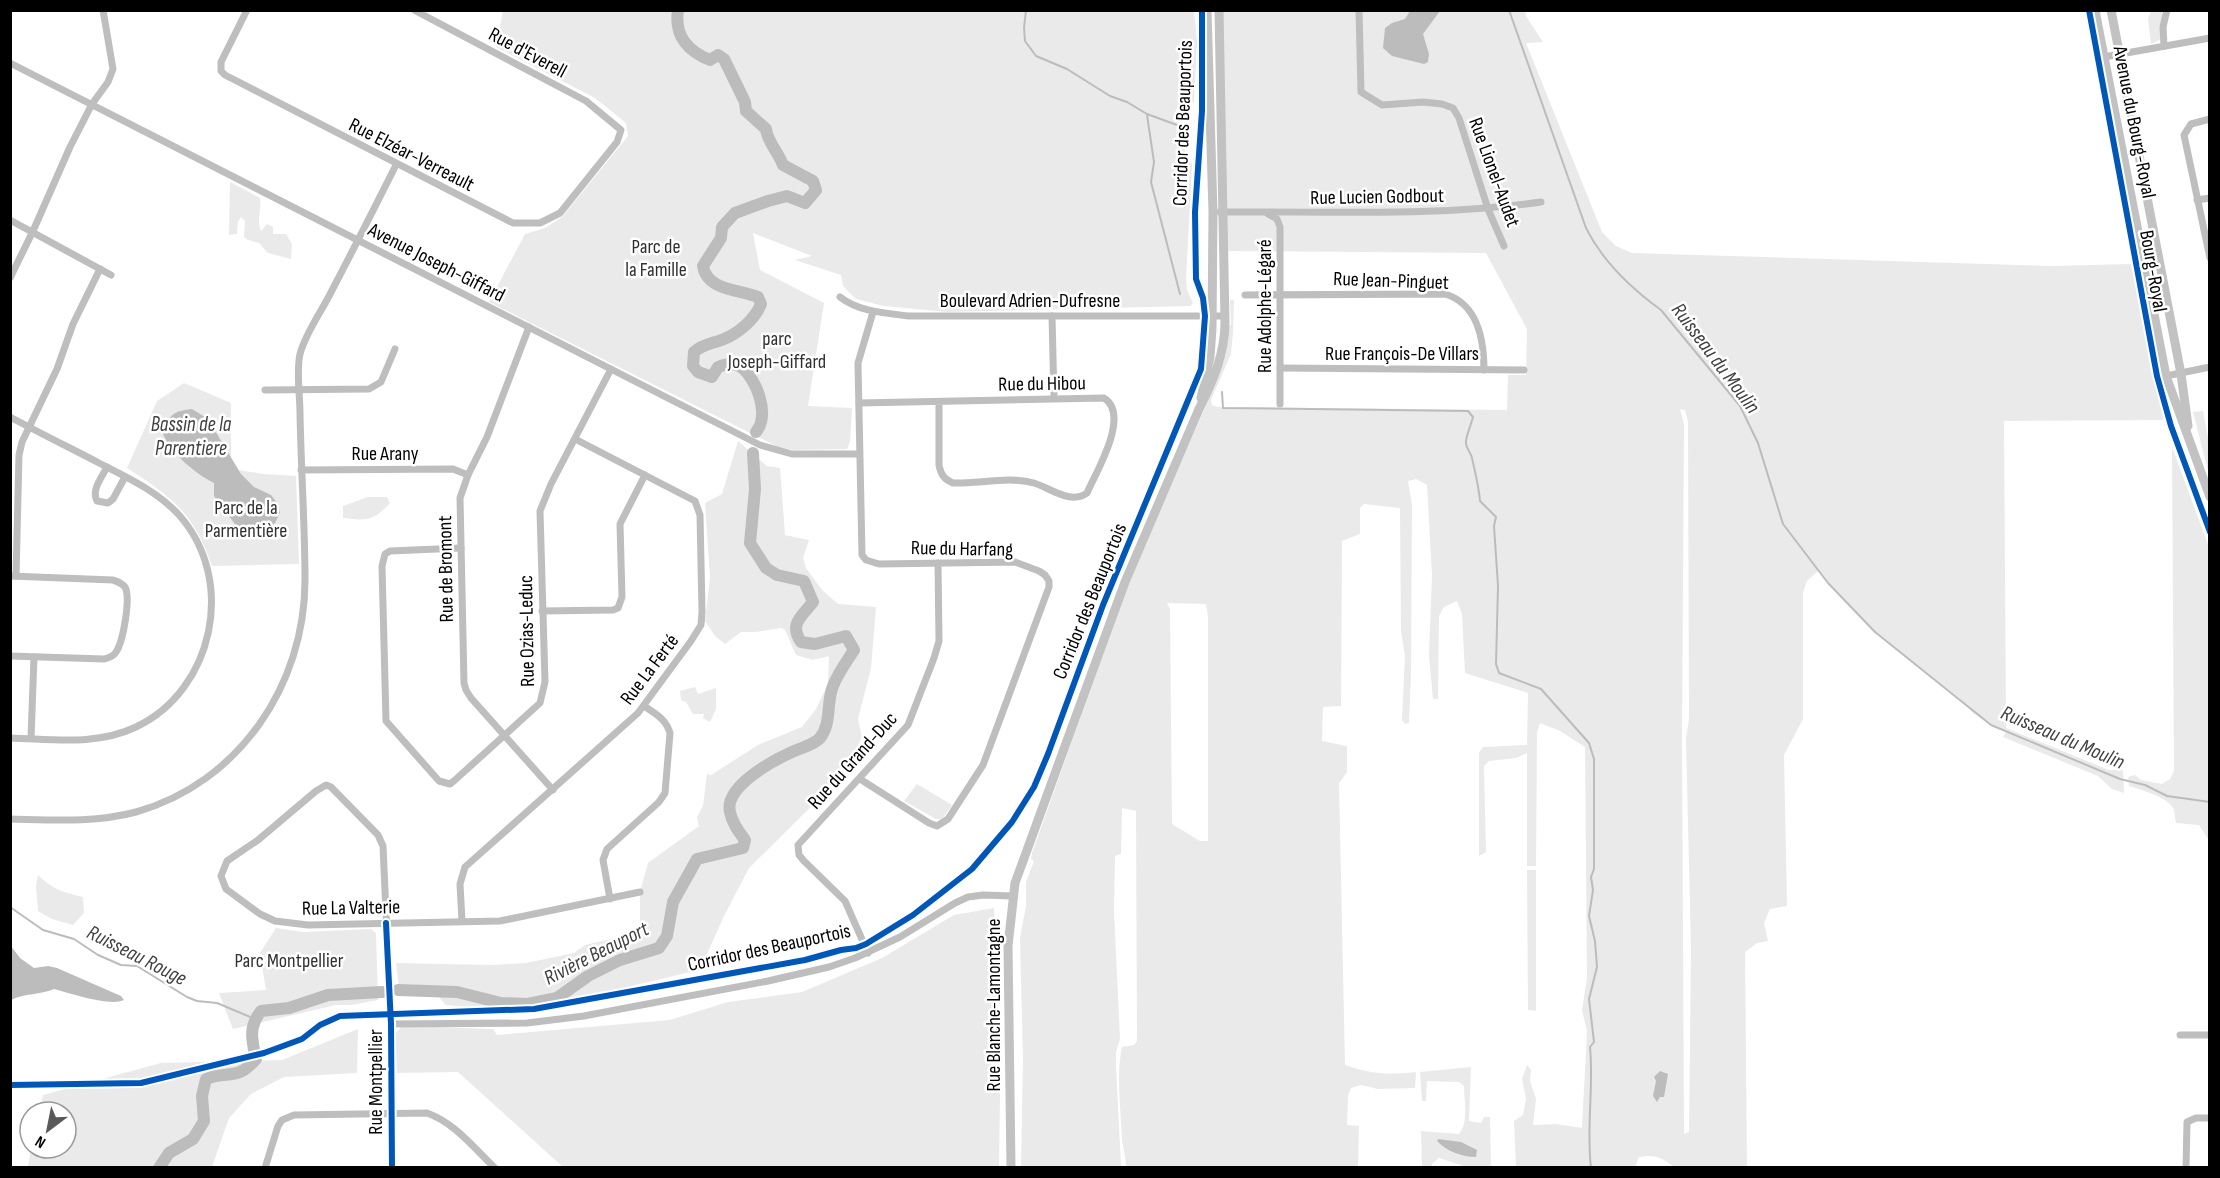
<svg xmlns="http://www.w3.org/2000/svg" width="2220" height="1178" viewBox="0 0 2220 1178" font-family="'Sofia Sans Condensed',sans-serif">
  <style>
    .green { fill: #eaeaea; fill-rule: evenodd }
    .water { fill: #bcbcbc }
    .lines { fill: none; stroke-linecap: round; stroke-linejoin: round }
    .stream { stroke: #bcbcbc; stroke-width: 2 }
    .river { stroke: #bcbcbc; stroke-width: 12 }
    .street { stroke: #bebebe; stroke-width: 7 }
    .secondary { stroke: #c2c2c2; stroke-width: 9 }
    .cycleway-casing { stroke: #fff; stroke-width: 10 }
    .cycleway { stroke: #0057b8; stroke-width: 6 }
    .labels { text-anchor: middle; stroke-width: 5; stroke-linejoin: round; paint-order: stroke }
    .street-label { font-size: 20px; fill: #000; stroke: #fff }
    .park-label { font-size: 20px; fill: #303030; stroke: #fff }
    .water-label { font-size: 21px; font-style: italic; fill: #414141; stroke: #fff }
  </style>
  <rect width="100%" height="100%" fill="#fff"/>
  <g class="green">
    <polygon points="503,11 1194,11 1197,41 1194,102 1177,107 1173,119 1180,125 1176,130 1192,165 1186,279 1187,290 1193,303 1190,306 947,312 884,306 856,299 843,286 841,275 795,260 812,256 753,233 760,270 824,303 808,406 852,408 850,442 847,449 794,450 778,447 489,302 525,234 545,228 562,217 628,136 626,123 595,98 496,47"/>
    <path d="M 1219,11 L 1525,11 L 1526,16 L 1543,42 L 1526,43 L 1602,232 L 1616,246 L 1632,253 L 2052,266 L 2131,264 L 2153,377 L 2164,420 L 2004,421 L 2006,728 L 2109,770 L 2123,770 L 2124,793 L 2112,789 L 2098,776 L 2003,737 L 2006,731 L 1991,725 L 1973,713 L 1958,697 L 1875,632 L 1818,571 L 1807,581 L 1803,593 L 1803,719 L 1784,755 L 1787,906 L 1770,909 L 1764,923 L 1768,941 L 1757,943 L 1745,952 L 1747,1167 L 1674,1167 C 1662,1157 1654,1154 1639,1157 L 1635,1167 L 1516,1167 L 1514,1121 L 1523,1115 L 1526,1099 L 1522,1079 L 1527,1065 L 1531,1070 L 1530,1081 L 1536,1099 L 1533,1125 L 1556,1124 L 1582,1128 L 1587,1031 L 1582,1010 L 1587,978 L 1585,747 L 1560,731 L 1540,723 L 1537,732 L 1536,866 L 1527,866 L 1527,753 L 1516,758 L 1489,761 L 1484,766 L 1486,852 L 1479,856 L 1479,753 L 1483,747 L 1527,745 L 1528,693 L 1465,673 L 1462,614 L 1457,601 L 1444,607 L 1439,616 L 1438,699 L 1433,699 L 1429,656 L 1432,575 L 1427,485 L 1416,479 L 1408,481 L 1412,505 L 1411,673 L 1409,723 L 1405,724 L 1402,720 L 1405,656 L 1401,631 L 1400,508 L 1364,504 L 1360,508 L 1360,534 L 1342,541 L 1341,706 L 1323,707 L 1322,741 L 1347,746 L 1347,772 L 1339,783 L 1345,1065 C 1370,1074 1389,1075 1416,1072 L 1415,1088 L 1378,1089 L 1361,1085 L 1351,1088 L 1348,1096 L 1347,1125 L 1359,1126 L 1358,1167 L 1126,1167 C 1126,1157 1123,1149 1122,1139 C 1121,1113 1116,1072 1122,1047 L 1134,1045 L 1137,1041 L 1136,811 L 1122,808 L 1121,854 L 1115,856 L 1114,911 L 1120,1039 L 1116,1052 L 1116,1066 L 1121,1167 L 1021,1167 L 1023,1058 L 1020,938 L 1026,906 L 1026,882 L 1034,861 L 1031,859 L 1032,853 L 1128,584 L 1217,380 L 1226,354 L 1228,325 L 1231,325 L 1230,300 L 1234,300 L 1233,333 L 1231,354 L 1211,400 L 1212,405 L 1217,407 L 1507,410 L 1508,375 L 1526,375 L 1527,329 L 1486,253 L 1224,251 ZM 1680,409 L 1685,410 L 1688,422 L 1689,719 L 1686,738 L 1691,950 L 1689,1132 L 1684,1134 L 1682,738 L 1684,424 ZM 1167,603 L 1206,604 L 1208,617 L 1208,841 L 1200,841 L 1172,824 L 1170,609 Z"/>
    <polygon points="2151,11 2162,11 2163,38 2151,44 2148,19"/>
    <path d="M 230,182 L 260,198 C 262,211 256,219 261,231 L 267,224 L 273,227 L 273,234 L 286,234 L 292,244 L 291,259 L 268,253 L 259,243 L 248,240 L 244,237 L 245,221 L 241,217 L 238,221 L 237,234 L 229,235 Z"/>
    <path d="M 184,383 L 231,403 L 231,469 L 264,474 L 296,476 L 299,564 L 212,566 C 194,513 172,497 127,468 L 157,401 Z"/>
    <polygon points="2203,411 2209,443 2209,475 2193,412"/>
    <path d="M 738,441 L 767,466 L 780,468 L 785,535 L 809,540 L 803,558 L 806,568 L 822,590 L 838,604 L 876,607 L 871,668 L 858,719 L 862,737 L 845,773 L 749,868 L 723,918 L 700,970 C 617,988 531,1016 446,1005 L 434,992 L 399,988 L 396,963 L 491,965 L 526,963 L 574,953 L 585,945 L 640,932 L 640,892 L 648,863 L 699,826 L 697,817 L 703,806 L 707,774 L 711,775 L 758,745 L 802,727 L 816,709 L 828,684 L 829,656 L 813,660 L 796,655 L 785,630 L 781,628 L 756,632 L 741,632 L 725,644 L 715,636 L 705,621 L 710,578 L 705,503 L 722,494 Z"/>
    <path d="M 2172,447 L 2209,547 L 2209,840 L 2199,825 L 2176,823 C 2175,818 2175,812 2173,808 C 2168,797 2139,789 2129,786 L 2128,777 L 2135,775 L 2141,780 L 2162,784 L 2170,779 L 2174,771 Z"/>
    <path d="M 368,497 L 387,497 L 390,503 C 374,521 366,521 343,518 L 343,506 Z"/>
    <polygon points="695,687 698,694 716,688 716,709 710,722 703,718 704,714 693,714 686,702 681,700 680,691"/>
    <polygon points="917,784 952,805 942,819 936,819 904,801"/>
    <polygon points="1527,870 1536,870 1536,1011 1528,1010"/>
    <path d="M 38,875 C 51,889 65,893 83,897 L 84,913 L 73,925 L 52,919 L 38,911 L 36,886 Z"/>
    <polygon points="994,908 1000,1097 999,1167 563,1167 458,1072 397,1073 395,1034 402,1026 493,1029 497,1035 670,1020 728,1002 802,992 882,958 954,915"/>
    <polygon points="276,928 303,932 371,929 376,933 378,1000 352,1005 336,1005 233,1029 219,993 266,990 260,953"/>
    <polygon points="358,1029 357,1073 284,1077 251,1094 229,1118 212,1167 28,1167 31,1148 66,1148 66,1112 39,1112 43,1095 161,1063 282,1060"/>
    <path d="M 1471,1067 L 1469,1121 L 1481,1123 L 1484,1117 L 1490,1117 L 1491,1167 L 1467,1167 L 1439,1158 L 1432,1164 L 1432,1167 L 1422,1167 L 1421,1131 L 1459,1134 C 1469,1122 1464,1101 1464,1086 L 1459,1082 L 1427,1081 L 1426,1101 L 1422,1101 L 1420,1072 Z"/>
  </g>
  <g class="water">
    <polygon points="1410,11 1440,11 1423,34 1429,54 1428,62 1424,64 1392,56 1383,48 1385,28 1392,23 1405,19"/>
    <path d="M 192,409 L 208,419 L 241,474 L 254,487 L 271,495 L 278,504 L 280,513 L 275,523 L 267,531 L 255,539 L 246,539 L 214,496 L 214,483 C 194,473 171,453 163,434 C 170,414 171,412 192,409 Z"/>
    <path d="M 11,946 L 20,958 L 34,968 L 48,966 L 57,968 L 121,996 L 124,1000 C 110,1007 70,993 54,989 C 40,995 25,993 11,1000 Z"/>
    <polygon points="1660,1071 1668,1074 1664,1097 1660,1097 1657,1102 1653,1096 1656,1081 1654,1077"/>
    <path d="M 1438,1139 L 1461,1142 L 1477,1150 L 1476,1157 C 1462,1157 1446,1151 1437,1141 Z"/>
  </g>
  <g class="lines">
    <g class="stream">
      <polyline points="1026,10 1024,28 1025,41 1036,56 1067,69 1110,96 1127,102 1147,114 1185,128"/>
      <path d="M 1509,10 L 1586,228 C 1602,260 1632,289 1661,310 L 1740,406 L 1758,443 L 1783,524 L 1828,583 L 1875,632 L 1991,725 L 2120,779 L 2145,785 L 2167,796 L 2210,802"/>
      <polyline points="1147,115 1154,162 1151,182 1180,294"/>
      <path d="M 1222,392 L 1223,408 L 1468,411 L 1473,417 C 1471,425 1467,433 1466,441 C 1465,448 1471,452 1472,458 C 1475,472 1479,487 1480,501 L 1496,517 L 1494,526 L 1498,586 L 1496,664 L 1499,673 L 1541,689 L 1589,743 L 1594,759 L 1594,869 L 1591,877 L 1593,890 L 1589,916 L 1595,941 L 1597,967 L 1589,999 L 1594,1042 L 1590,1047 C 1594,1087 1586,1127 1591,1168"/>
      <polyline points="10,907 43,930 74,939 98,955 121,965 137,966 187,997 197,1001 217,1003 255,1019"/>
    </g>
    <g class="river">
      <path d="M 678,10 C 674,36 688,51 710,60 L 718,55 L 724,59 L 745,102 L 746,111 L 766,129 C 767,141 778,152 783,165 L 813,181 L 816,190 L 805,203 L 787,196 L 768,201 L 735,213 L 722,227 L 721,238 L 703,266 C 707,291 739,289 758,297 L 761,304 C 755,319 739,333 724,339 C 712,344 703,344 694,352 L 693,366 L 698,372 L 712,377 L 718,367 C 726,364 734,362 741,367 C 757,379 770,415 756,432"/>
      <path d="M 398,990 L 457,992 L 501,1003 L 528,1004 L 557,998 L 588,976 L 620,960 L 659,948 L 667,936 L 673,902 L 697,859 L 743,848 L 745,840 C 739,832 732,823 730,812 C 724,787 772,761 792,752 C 800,748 814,745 820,738 C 832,723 826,703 833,686 C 838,673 847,661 854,650 L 846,636 L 815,644 L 801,642 C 789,624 801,617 813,602 L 804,581 L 777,575 L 766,568 L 750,543 L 755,489 L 753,453"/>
      <path d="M 159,1168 L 169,1153 L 193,1139 L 204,1121 L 202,1096 L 206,1079 C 229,1070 236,1082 256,1059 C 252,1041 248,1027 261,1011 L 289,1008 L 328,995 L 382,992"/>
    </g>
    <g class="street">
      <polyline points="247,10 221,62 221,71 225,75 513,223 540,223 560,213 617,142 621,130 586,101 414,10"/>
      <polyline points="1359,10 1361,92 1382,105 1423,102 1442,104 1453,108 1459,118 1488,209 1504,246"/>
      <polyline points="2164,46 2163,27 2167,10"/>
      <polyline points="2104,57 2210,38"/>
      <polyline points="10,63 760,445 792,454 858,454"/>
      <polyline points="2210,119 2191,124 2184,135 2210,258"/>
      <polyline points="2197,200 2210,198"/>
      <path d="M 1220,212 C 1327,211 1434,217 1541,202"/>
      <polyline points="1268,214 1277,219 1280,227 1280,404"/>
      <polyline points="10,220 111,275"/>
      <polyline points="10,278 33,231 70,147 92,104 108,82 113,69 103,10"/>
      <path d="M 1245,295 L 1445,294 C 1478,304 1484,339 1484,370"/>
      <path d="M 840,297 C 859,312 885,313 909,316 L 1225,316"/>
      <polyline points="1052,316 1054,398"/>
      <polyline points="529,327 487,437 468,475 460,498 464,683 466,690 471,698 553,790"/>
      <polyline points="1280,368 1524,370"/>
      <polyline points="2166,376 2210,367"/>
      <polyline points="265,390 369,389 381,382 395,349"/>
      <path d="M 859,403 L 1104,398 C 1131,415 1096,472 1087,493 C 1071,505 1050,488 1034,483 C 1010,476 977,484 953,483 C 944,479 941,475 939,465 L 939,402"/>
      <path d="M 10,417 C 40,433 70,448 99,463 C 128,478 157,491 179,515 C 237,580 214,690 136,727 C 96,746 53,739 10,738"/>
      <path d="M 107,467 C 102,477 91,490 97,501 L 108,503 L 113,499 L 125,477"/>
      <polyline points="301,470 453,469 468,475"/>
      <polyline points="461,548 390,551 385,554 382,566 386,721 439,781 450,784 455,780 540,703 545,682 540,511 551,484 611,369"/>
      <path d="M 10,576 L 113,580 C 118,582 122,583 125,587 C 131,598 123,642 116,652 C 113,657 108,658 104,659 L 10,656"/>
      <polyline points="16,576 19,455 22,442 57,369 73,324 100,269"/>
      <polyline points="542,611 613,610 618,608 622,597 620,524 645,475"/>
      <polyline points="31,738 34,657"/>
      <polyline points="860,779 929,823 937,826 948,819 983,765 1049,587 1049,581 1045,575 1039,571 1015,562 879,564 866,560 862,555 858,363 873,312"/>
      <path d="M 10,819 C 53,820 95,823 136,812 C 239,783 305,685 305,580 C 305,525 301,469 300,413 C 300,395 296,372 300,354 C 305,335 319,315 328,298 C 351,254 374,209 396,165"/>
      <path d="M 610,899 L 603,860 L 607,849 L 659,802 L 665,793 L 670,733 C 666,719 656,714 644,706"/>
      <polyline points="462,921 460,884 465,867 638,713 691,641 701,625 702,612 700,515 695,501 575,439"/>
      <polyline points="868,953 845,901 804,861 799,855 798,845 908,725 934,658 939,641 938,563"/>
      <polyline points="391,1024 527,1023 584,1016 768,981 829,967 855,958 900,937 955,903 968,897 983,895 1013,896"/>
      <polyline points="2180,1035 2210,1035"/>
      <path d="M 265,1168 L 278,1126 L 282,1120 L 294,1115 L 427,1113 C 455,1123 474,1148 495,1168"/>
      <polyline points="392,1168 391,1024 383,846 378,835 331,787 326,785 316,791 258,840 227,861 221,876 226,889 260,914 275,921 308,925 500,921 640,892"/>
      <polyline points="2186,1168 2187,1122 2196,1118 2210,1118"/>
    </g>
    <g class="secondary">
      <polyline points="2095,10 2166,376 2210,497"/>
      <polyline points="2111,10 2181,374 2188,426"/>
      <polyline points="1201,398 1210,357 1212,329 1213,212 1207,10"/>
      <path d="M 1011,1168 L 1008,946 L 1015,883 L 1125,582 L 1199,409 C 1213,381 1225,354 1225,322 L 1219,10"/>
    </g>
    <defs>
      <g id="cycleway">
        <polyline points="2089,10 2157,376 2171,426 2210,532"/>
        <polyline points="386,923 391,1024 392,1168"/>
        <polyline points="10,1085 141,1083 264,1053 302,1039 320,1025 340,1016 534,1009 805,960 841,950 856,948 866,944 913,915 972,869 1012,822 1034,787 1048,754 1103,605 1201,369 1205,316 1203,298 1196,279 1195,212 1202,111 1202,10"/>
      </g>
    </defs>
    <use href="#cycleway" class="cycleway-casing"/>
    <use href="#cycleway" class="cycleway"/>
  </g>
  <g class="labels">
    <g class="street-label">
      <text transform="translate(528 52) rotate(28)" y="7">Rue d'Everell</text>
      <text transform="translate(2135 122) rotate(79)" y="7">Avenue du Bourg-Royal</text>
      <text transform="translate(1182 123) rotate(-88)" y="7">Corridor des Beauportois</text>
      <text transform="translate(412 154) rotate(27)" y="7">Rue Elzéar-Verreault</text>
      <text transform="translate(1495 172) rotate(70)" y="7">Rue Lionel-Audet</text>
      <text transform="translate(1377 196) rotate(-1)" y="7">Rue Lucien Godbout</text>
      <text transform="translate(437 262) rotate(27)" y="7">Avenue Joseph-Giffard</text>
      <text transform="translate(2154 271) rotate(80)" y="7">Bourg-Royal</text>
      <text transform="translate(1391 280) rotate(2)" y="7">Rue Jean-Pinguet</text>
      <text x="1030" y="307">Boulevard Adrien-Dufresne</text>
      <text transform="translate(1264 306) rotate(-90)" y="7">Rue Adolphe-Légaré</text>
      <text x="1402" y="360">Rue François-De Villars</text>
      <text transform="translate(1042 383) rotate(-1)" y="7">Rue du Hibou</text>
      <text x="385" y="460">Rue Arany</text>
      <text transform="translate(962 548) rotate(1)" y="7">Rue du Harfang</text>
      <text transform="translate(445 569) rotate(-91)" y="7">Rue de Bromont</text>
      <text transform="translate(1089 601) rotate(-68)" y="7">Corridor des Beauportois</text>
      <text transform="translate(526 631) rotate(-91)" y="7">Rue Ozias-Leduc</text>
      <text transform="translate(649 669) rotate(-53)" y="7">Rue La Ferté</text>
      <text transform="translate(852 760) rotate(-48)" y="7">Rue du Grand-Duc</text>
      <text transform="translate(351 907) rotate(-1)" y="7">Rue La Valterie</text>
      <text transform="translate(769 947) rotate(-12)" y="7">Corridor des Beauportois</text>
      <text transform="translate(993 1005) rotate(-90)" y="7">Rue Blanche-Lamontagne</text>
      <text transform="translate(375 1082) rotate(-90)" y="7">Rue Montpellier</text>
    </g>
    <g class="park-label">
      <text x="656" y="253">Parc de<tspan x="656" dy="23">la Famille</tspan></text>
      <text x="777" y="345">parc<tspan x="777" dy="23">Joseph-Giffard</tspan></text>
      <text x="246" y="514">Parc de la<tspan x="246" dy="23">Parmentière</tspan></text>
      <text x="289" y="967">Parc Montpellier</text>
    </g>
    <g class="water-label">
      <text transform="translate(1716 358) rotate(53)" y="7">Ruisseau du Moulin</text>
      <text x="191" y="431">Bassin de la<tspan x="191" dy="24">Parentiere</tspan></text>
      <text transform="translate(2063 737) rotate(23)" y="7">Ruisseau du Moulin</text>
      <text transform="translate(596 953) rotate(-27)" y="7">Rivière Beauport</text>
      <text transform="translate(137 955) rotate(27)" y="7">Ruisseau Rouge</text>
    </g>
  </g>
  <rect width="2220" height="1178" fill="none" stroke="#000000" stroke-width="24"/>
  <g transform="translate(48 1130) rotate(212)"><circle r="28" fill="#ffffff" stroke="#999999" stroke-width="1.5"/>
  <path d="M0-4.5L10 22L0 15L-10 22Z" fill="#595959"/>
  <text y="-9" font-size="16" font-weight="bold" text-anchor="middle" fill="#000000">N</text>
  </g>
</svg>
